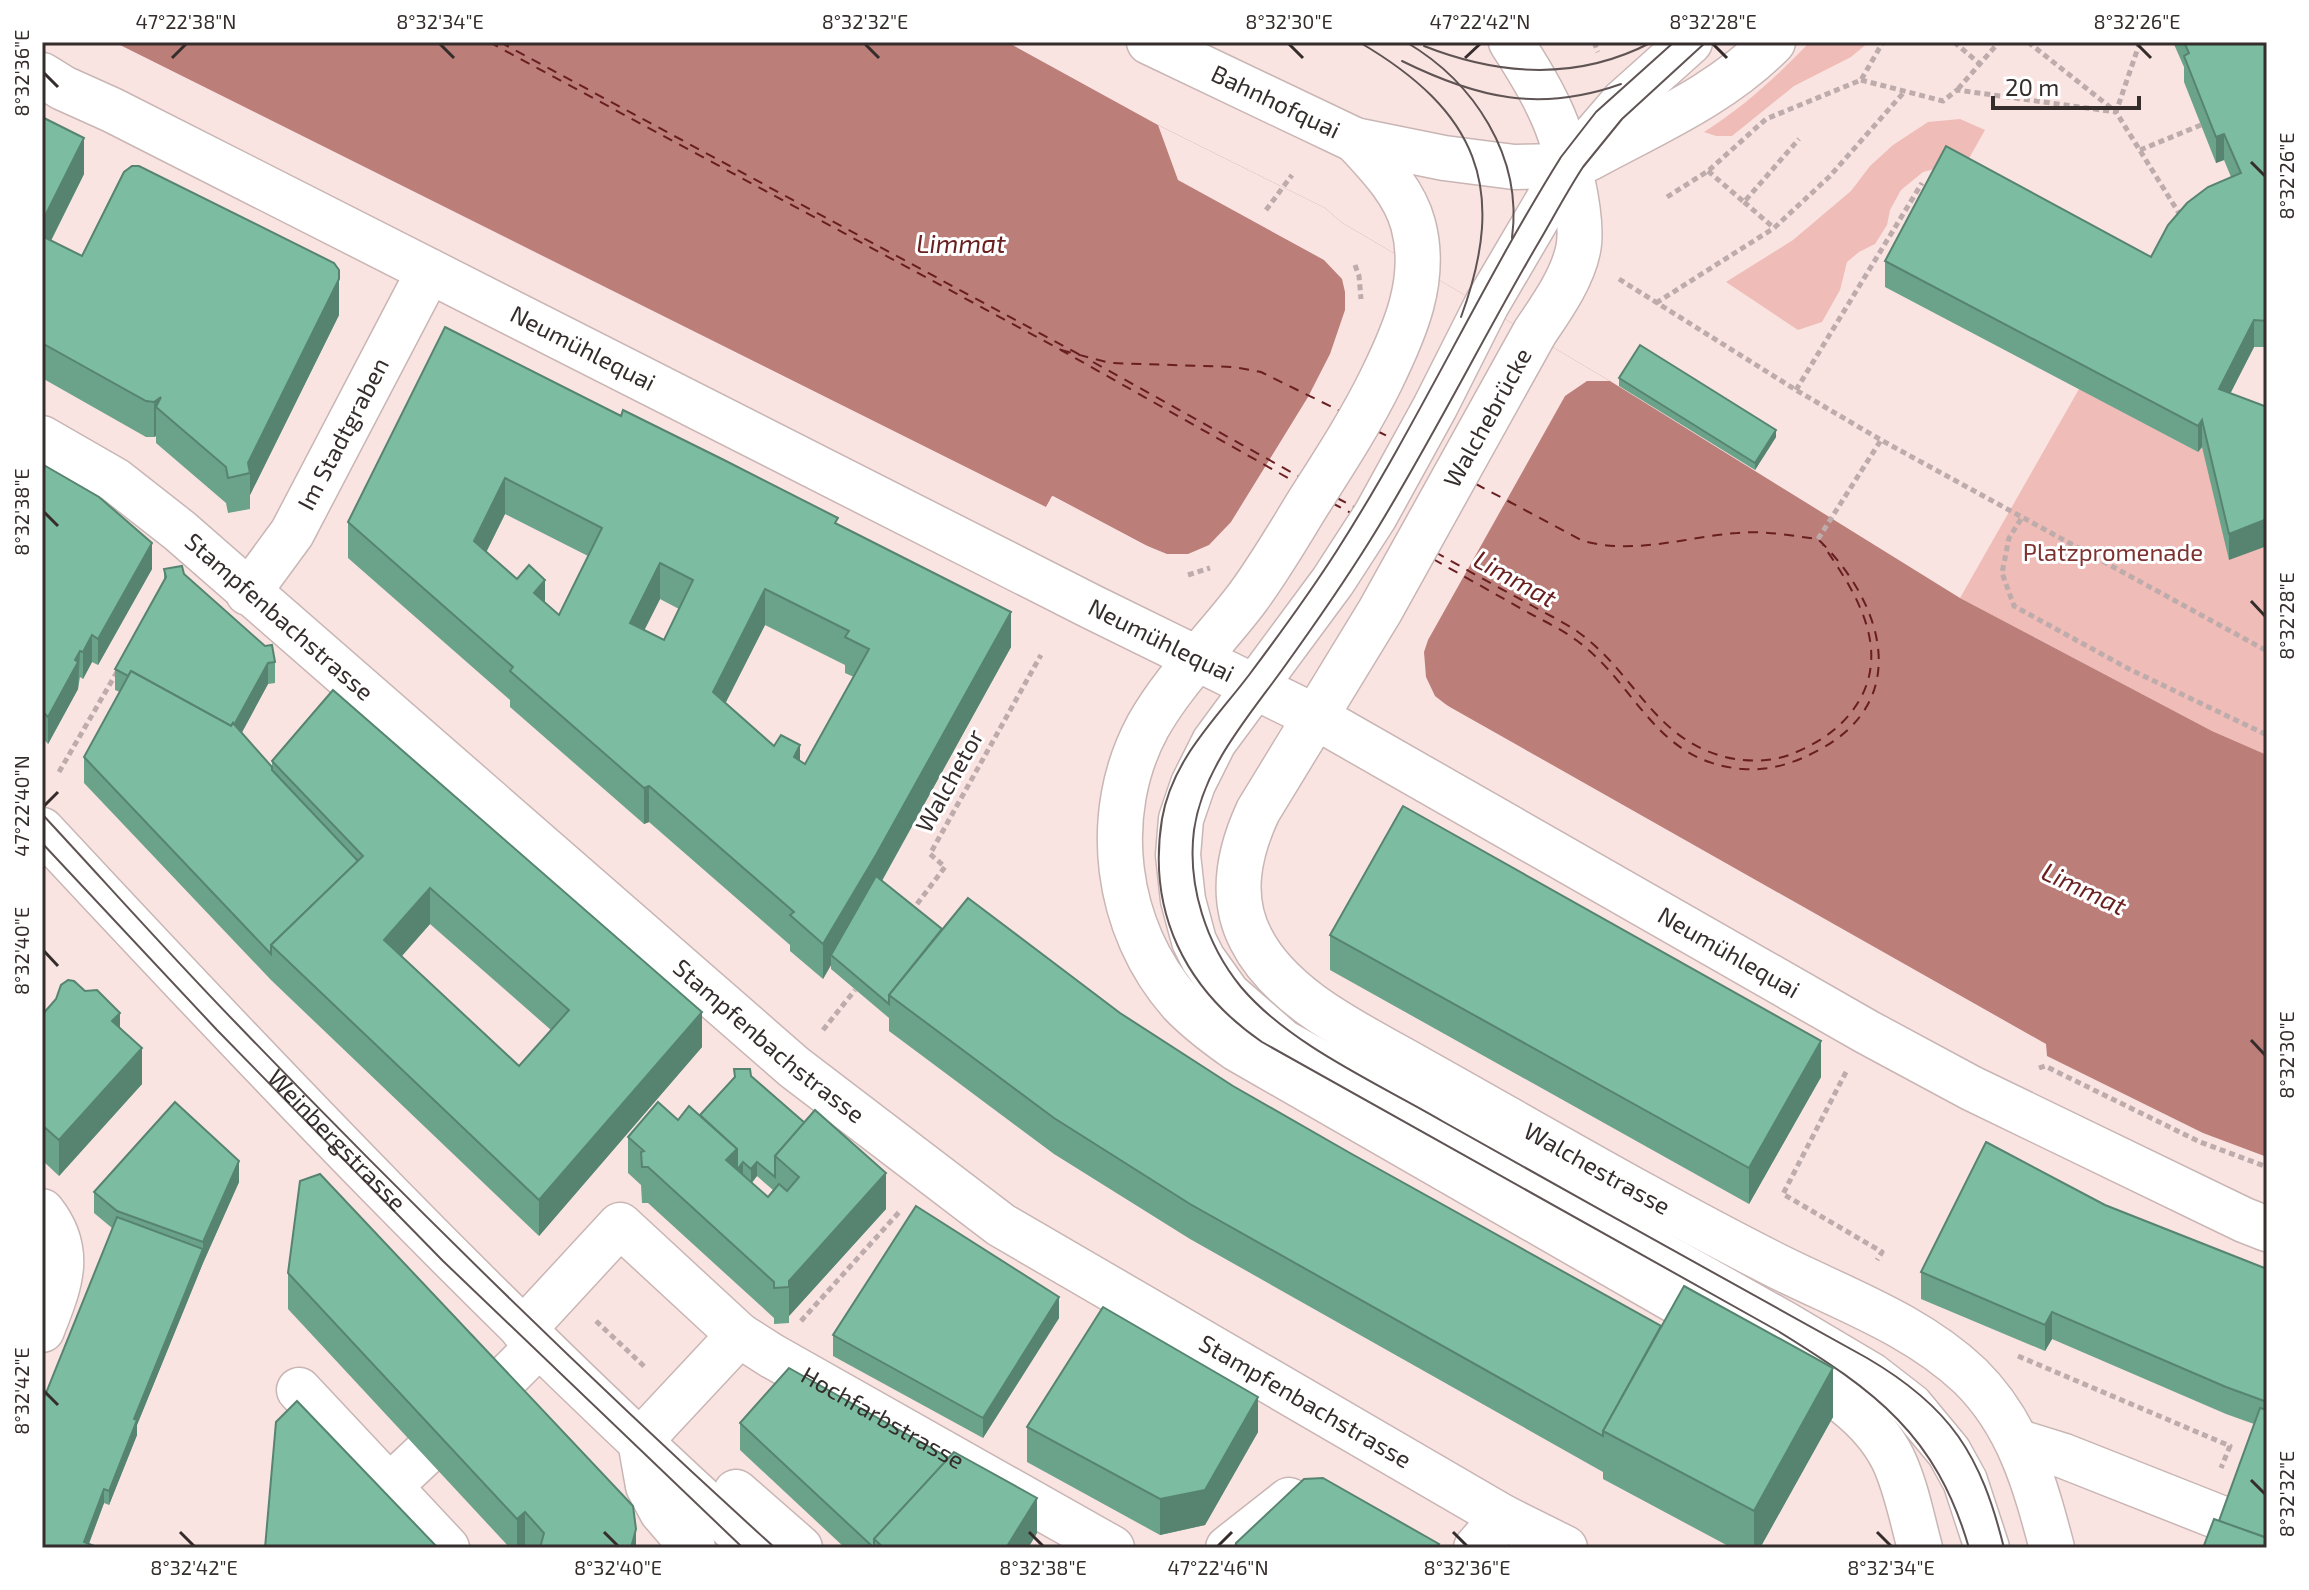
<svg xmlns="http://www.w3.org/2000/svg" width="2309" height="1590" viewBox="0 0 2309 1590" font-family="'Exo 2',sans-serif">
  <style>
    .green { fill: #efbcb7 }
    .water { fill: #bb7e79 }
    .pier { fill: #f9e4e2 }
    .lines { fill: none; stroke-linecap: round; stroke-linejoin: round }
    .ferry { stroke: #691e1f; stroke-width: 2; stroke-dasharray: 10 8; stroke-linecap: butt }
    .minor-casing { stroke: #c9b6b4; stroke-width: 47 }
    .path { stroke: #bdacab; stroke-width: 5; stroke-dasharray: 6 4; stroke-linecap: butt }
    .minor { stroke: #fff; stroke-width: 44 }
    .tram { stroke: #5f5453; stroke-width: 2 }
    .wall { fill: #6ba28a; fill-rule: evenodd }
    .shaded-wall { fill: #578471 }
    .building { fill: #7cbca1; stroke: #578471; stroke-width: 2; fill-rule: evenodd }
    .ticks { fill: none; stroke: #352d2c; stroke-width: 3 }
    .labels { text-anchor: middle; stroke-width: 6; stroke-linejoin: round; paint-order: stroke }
    .street-label { font-size: 24px; fill: #352d2c; stroke: #fff }
    .park-label { font-size: 24px; fill: #7e3230; stroke: #fff }
    .water-label { font-size: 26px; font-style: italic; fill: #691e1f; stroke: #fff }
    .neatline { fill: none; stroke: #352d2c; stroke-width: 3 }
    .ticks-label { font-size: 20px; text-anchor: middle; fill: #352d2c }
  </style>
  <rect width="100%" height="100%" fill="#f9e4e2"/>
  <g class="green">
    <path d="M 1810,42 L 1869,42 L 1851,57 L 1794,86 L 1732,136 L 1716,136 L 1704,132 C 1744,107 1777,76 1810,42 Z"/>
    <polygon points="1960,119 1985,130 1968,160 1923,172 1901,190 1890,210 1887,225 1875,244 1859,252 1847,262 1840,290 1822,322 1798,330 1726,282 1793,240 1851,191 1870,166 1893,145 1928,122"/>
    <polygon points="2079,389 2198,452 2202,447 2267,546 2267,755 2212,731 1960,598"/>
  </g>
  <polygon class="water" points="114,42 1007,42 1158,125 1325,208 1341,222 1610,381 1960,598 2212,731 2267,755 2267,1157 2203,1133 2047,1056 2046,1044 1441,702 1053,496 1046,507"/>
  <polygon class="pier" points="1158,125 1325,208 1341,222 1610,381 1587,381 1565,396 1428,640 1424,652 1426,677 1435,696 1458,714 1456,718 1054,501 1049,510 1046,507 1052,496 1145,545 1167,554 1188,554 1209,545 1231,522 1308,397 1330,354 1345,310 1345,292 1342,279 1324,260 1178,180"/>
  <g class="lines">
    <g class="ferry">
      <polyline points="489,42 1061,350 1295,482"/>
      <polyline points="500,42 1084,357"/>
      <polyline points="1061,350 1110,363 1234,367 1261,372 1340,411"/>
      <polyline points="1093,362 1300,477"/>
      <polyline points="1377,431 1393,439"/>
      <polyline points="1337,498 1356,508"/>
      <polyline points="1332,503 1351,513"/>
      <path d="M 1435,552 C 1467,570 1499,588 1531,605 C 1546,614 1564,622 1578,632 C 1637,674 1655,745 1735,759 C 1754,762 1776,761 1794,753 C 1821,742 1844,726 1859,701 C 1891,646 1854,590 1823,545"/>
      <path d="M 1433,559 C 1465,577 1497,595 1529,613 C 1544,621 1561,629 1576,640 C 1638,685 1654,762 1743,769 C 1770,771 1795,763 1819,750 C 1914,699 1882,601 1818,539 C 1792,536 1764,530 1737,533 C 1686,537 1635,555 1583,541 L 1476,484"/>
    </g>
    <defs>
      <g id="minor">
        <path id="s1" d="M 1149,42 L 1355,140 L 1444,158 L 1514,167 L 1568,166 L 1588,159 C 1652,124 1721,95 1773,42"/>
        <path id="s2" d="M 1511,42 C 1526,65 1540,87 1551,112 C 1565,142 1585,218 1578,250 C 1572,279 1551,308 1535,332 L 1380,611 L 1258,811 C 1239,852 1229,897 1251,939 C 1282,1001 1364,1037 1421,1070 C 1539,1136 1656,1205 1777,1266 C 1843,1299 1915,1324 1970,1376 C 2019,1424 2035,1484 2052,1548"/>
        <polyline points="1690,42 1623,102 1568,166 1487,304 1435,407 1375,516 1333,581 1214,742 1193,784 1181,819 1178,855 1183,900 1194,941 1203,959 1228,994 1283,1042 1785,1324 1871,1375 1911,1406 1949,1452 1965,1481 1987,1548"/>
        <path id="s3" d="M 42,75 L 63,88 L 112,110 L 1092,607 L 1314,716 L 1867,1032 L 1971,1088 L 2244,1220 L 2267,1229"/>
        <path d="M 1355,140 C 1378,165 1404,191 1413,224 C 1428,279 1405,331 1381,380 C 1360,423 1333,464 1307,505 C 1288,536 1270,567 1248,597 C 1216,640 1175,678 1148,726 C 1100,814 1115,929 1181,1003 C 1198,1021 1217,1035 1237,1049 L 1726,1330"/>
        <path id="s4" d="M 42,438 L 115,480 L 180,531 L 794,1067 L 1001,1225 L 1503,1517 L 1565,1548"/>
        <path id="s5" d="M 248,593 L 292,533 L 429,271"/>
        <path id="s6" d="M 42,830 C 272,1077 505,1322 755,1548"/>
        <path d="M 42,1211 C 75,1252 59,1286 42,1330"/>
        <polyline points="523,1330 620,1225 739,1335 640,1441"/>
        <path id="s7" d="M 739,1335 L 772,1356 L 1112,1548"/>
        <path d="M 1782,1362 C 1824,1387 1870,1413 1893,1459 C 1906,1486 1912,1519 1920,1548"/>
        <polyline points="299,1390 447,1548"/>
        <polyline points="491,1393 539,1345"/>
        <polyline points="640,1441 648,1486 662,1512 693,1548"/>
        <polyline points="2019,1442 2064,1456 2226,1520"/>
        <polyline points="390,1486 423,1455"/>
        <polyline points="736,1492 800,1548"/>
        <polyline points="1228,1548 1289,1500"/>
        <polyline points="1476,1548 1503,1517"/>
      </g>
    </defs>
    <use href="#minor" class="minor-casing"/>
    <g class="path">
      <polyline points="1594,42 1598,52"/>
      <polyline points="1954,42 1980,64"/>
      <polyline points="2028,42 2115,111"/>
      <polyline points="2140,42 2116,112 2182,218"/>
      <polyline points="1861,80 1943,101 1957,90 2116,112"/>
      <polyline points="1958,89 1999,42"/>
      <polyline points="2140,150 2201,125"/>
      <polyline points="1708,171 1744,202 1799,139"/>
      <polyline points="1667,197 1708,171 1766,119 1861,80 1883,42"/>
      <polyline points="1744,202 1774,228 1829,177 1905,91"/>
      <polyline points="1266,210 1292,175"/>
      <polyline points="1355,265 1359,276 1361,299"/>
      <polyline points="1619,279 1796,390 1881,440 2267,651"/>
      <polyline points="1656,303 1774,228"/>
      <polyline points="1796,390 1922,183"/>
      <polyline points="2021,519 2009,538 2002,573 2014,606 2129,669 2267,735"/>
      <polyline points="1818,539 1881,440"/>
      <polyline points="1188,575 1210,568"/>
      <polyline points="59,772 117,672"/>
      <polyline points="911,912 945,867 930,854 1041,655"/>
      <polyline points="823,1030 855,990"/>
      <polyline points="2039,1068 2045,1066 2200,1142 2267,1167"/>
      <polyline points="1846,1072 1783,1194 1882,1252 1877,1260"/>
      <polyline points="596,1321 647,1369"/>
      <polyline points="801,1321 901,1210"/>
      <polyline points="2018,1356 2230,1446 2221,1468"/>
    </g>
    <use href="#minor" class="minor"/>
    <g class="tram">
      <path d="M 1359,42 C 1477,111 1509,187 1461,317"/>
      <path d="M 1406,42 C 1474,82 1523,156 1512,238"/>
      <path d="M 1674,42 L 1596,112 L 1561,157 C 1481,285 1418,424 1336,552 C 1309,594 1279,635 1249,675 C 1215,720 1172,760 1162,819 C 1147,912 1185,989 1262,1042 L 1778,1331 C 1875,1391 1936,1434 1969,1548"/>
      <path d="M 1706,42 L 1622,119 L 1583,167 C 1566,193 1552,220 1536,247 C 1480,343 1430,444 1371,539 C 1343,584 1313,627 1282,670 C 1246,720 1203,768 1194,830 C 1187,885 1206,944 1241,987 C 1290,1045 1377,1083 1442,1121 C 1583,1201 1726,1279 1867,1358 C 1951,1407 1981,1455 2004,1548"/>
      <path d="M 1424,46 C 1500,76 1578,81 1652,42"/>
      <path d="M 1402,61 C 1477,98 1540,113 1621,84"/>
      <path d="M 42,814 C 107,884 170,955 236,1023 C 410,1204 589,1379 775,1548"/>
      <polyline points="42,843 217,1030 443,1261 743,1548"/>
    </g>
  </g>
  <g class="wall">
    <polygon points="2173,42 2267,42 2267,347 2254,347 2230,393 2229,560 2202,447 2198,452 1885,287 1885,261 2151,257 2231,177 2224,160 2216,163 2184,82 2184,67"/>
    <polygon points="42,117 84,174 51,241 82,256 339,315 250,495 250,509 228,513 226,503 156,443 156,436 154,437 146,437 42,378"/>
    <path d="M 445,327 L 838,524 L 1011,647 L 882,881 L 942,929 L 1120,1013 L 1233,1086 L 1350,1153 L 1661,1326 L 1833,1417 L 1760,1548 L 1732,1548 L 1603,1479 L 1603,1472 L 1190,1239 L 1054,1154 L 889,1031 L 889,1018 L 831,969 L 831,965 L 823,979 L 790,951 L 790,945 L 649,822 L 644,824 L 510,707 L 510,700 L 348,558 L 348,522 ZM 505,514 L 588,556 L 559,615 L 486,552 ZM 660,599 L 679,609 L 664,640 L 644,630 ZM 765,625 L 845,665 L 845,673 L 854,677 L 805,764 L 774,746 L 725,703 Z"/>
    <polygon points="1619,378 1776,437 1755,470 1619,386"/>
    <polygon points="42,464 152,569 98,665 92,662 83,679 80,677 78,689 48,744 42,737"/>
    <path d="M 164,569 L 184,574 L 275,662 L 275,683 L 268,684 L 241,733 L 272,767 L 272,761 L 702,1047 L 539,1236 L 271,980 L 84,783 L 84,757 L 120,692 L 115,690 L 115,669 L 164,581 ZM 430,924 L 551,1030 L 519,1066 L 402,956 Z"/>
    <polygon points="1330,935 1821,1077 1749,1204 1330,970"/>
    <polygon points="85,991 120,1028 142,1084 59,1176 42,1160 42,1015"/>
    <path d="M 734,1069 L 751,1076 L 886,1209 L 789,1316 L 789,1323 L 774,1324 L 774,1318 L 648,1203 L 642,1203 L 641,1185 L 628,1173 L 628,1137 L 678,1120 L 700,1115 L 734,1077 ZM 757,1176 L 773,1190 L 768,1197 L 752,1183 Z"/>
    <polygon points="239,1182 203,1263 137,1425 137,1435 109,1505 104,1503 89,1544 42,1548 112,1228 94,1213 94,1192"/>
    <polygon points="2105,1205 2267,1269 2267,1548 2219,1521 2254,1424 2226,1414 2052,1339 2045,1351 1921,1299 1921,1272"/>
    <polygon points="288,1273 636,1548 510,1548 288,1309"/>
    <polygon points="1059,1318 983,1438 833,1356 833,1335"/>
    <polygon points="740,1423 1037,1533 1028,1548 845,1548 740,1450"/>
    <polygon points="1027,1427 1258,1432 1205,1525 1160,1535 1027,1462"/>
  </g>
  <g class="shaded-wall">
    <polygon points="2224,134 2224,160 2216,163 2216,137"/>
    <polygon points="84,138 84,174 42,258 42,222"/>
    <polygon points="339,279 339,315 250,495 250,473 248,463"/>
    <polygon points="2254,320 2254,347 2219,416 2219,389"/>
    <polygon points="161,397 156,407 156,436 154,437 154,402"/>
    <polygon points="2202,420 2202,447 2198,452 2198,426"/>
    <polygon points="1776,430 1776,437 1755,470 1755,463"/>
    <polygon points="505,478 505,514 474,577 474,541"/>
    <polygon points="2267,519 2267,546 2229,560 2229,534"/>
    <polygon points="152,543 152,569 98,665 98,639"/>
    <polygon points="660,563 660,599 630,659 630,623"/>
    <polygon points="545,580 545,616 534,593"/>
    <polygon points="765,589 765,625 713,728 713,692"/>
    <polygon points="1011,612 1011,647 876,891 831,955 831,965 823,979 823,944"/>
    <polygon points="92,635 92,662 83,679 83,652"/>
    <polygon points="80,651 78,689 48,744 48,717"/>
    <polygon points="268,663 268,684 231,753 231,732"/>
    <polygon points="800,745 800,781 794,757"/>
    <polygon points="649,786 649,822 644,824 644,788"/>
    <polygon points="430,888 430,924 384,976 384,940"/>
    <polygon points="702,1012 702,1047 539,1236 539,1200"/>
    <polygon points="120,1013 120,1049 112,1021"/>
    <polygon points="1821,1041 1821,1077 1749,1204 1749,1168"/>
    <polygon points="142,1048 142,1084 59,1176 59,1140"/>
    <polygon points="737,1149 743,1162 743,1177 726,1160"/>
    <polygon points="239,1161 239,1182 203,1263 137,1425 137,1435 109,1505 109,1491 134,1419 203,1249 203,1242"/>
    <polygon points="757,1162 757,1176 751,1183 751,1169"/>
    <polygon points="886,1173 886,1209 789,1316 789,1281"/>
    <polygon points="1059,1297 1059,1318 983,1438 983,1418"/>
    <polygon points="2052,1312 2052,1339 2045,1351 2045,1325"/>
    <polygon points="1833,1368 1833,1417 1760,1548 1754,1548 1754,1511"/>
    <polygon points="1258,1397 1258,1432 1205,1525 1160,1535 1160,1499"/>
    <polygon points="104,1489 104,1503 87,1548 84,1542"/>
    <polygon points="1037,1498 1037,1533 1028,1548 1006,1548"/>
    <polygon points="525,1512 525,1547 517,1548 517,1519"/>
    <polygon points="636,1529 636,1548 631,1548"/>
  </g>
  <g class="building">
    <polygon points="2184,42 2267,42 2267,321 2254,320 2219,389 2267,407 2267,519 2229,534 2202,420 2198,426 1885,261 1946,146 2151,257 2168,225 2187,203 2208,187 2241,173 2224,134 2216,137 2184,56 2189,53"/>
    <polygon points="42,117 84,138 42,222"/>
    <polygon points="132,166 139,166 334,263 339,270 339,279 248,463 250,473 228,478 226,467 156,407 161,397 154,402 146,401 42,343 42,238 46,238 82,256 124,172"/>
    <path d="M 445,327 L 621,416 L 623,410 L 724,460 L 838,518 L 835,523 L 1011,612 L 876,855 L 823,944 L 790,915 L 794,912 L 649,786 L 644,788 L 510,671 L 513,667 L 348,522 ZM 505,478 L 602,528 L 559,615 L 534,593 L 545,580 L 529,565 L 517,579 L 474,541 ZM 660,563 L 693,580 L 664,640 L 630,623 ZM 765,589 L 849,631 L 845,637 L 869,649 L 805,764 L 794,757 L 800,745 L 781,735 L 774,746 L 713,692 Z"/>
    <polygon points="1640,345 1776,430 1755,463 1619,378"/>
    <polygon points="42,464 99,497 152,543 98,639 92,635 83,652 80,651 75,660 78,662 48,717 42,711"/>
    <polygon points="182,566 184,574 265,646 272,645 275,662 268,663 234,725 233,723 231,726 131,671 128,676 115,669 166,577 164,569"/>
    <polygon points="131,671 231,726 233,723 272,767 272,770 358,861 271,945 271,954 84,757"/>
    <path d="M 333,690 L 702,1012 L 539,1200 L 271,945 L 363,856 L 272,761 ZM 430,888 L 569,1010 L 519,1066 L 384,940 Z"/>
    <polygon points="1403,806 1821,1041 1749,1168 1330,935"/>
    <polygon points="876,876 942,929 889,995 889,1004 831,955"/>
    <polygon points="968,898 1120,1013 1233,1086 1350,1153 1661,1326 1603,1431 1603,1436 1190,1204 1054,1118 889,995"/>
    <polygon points="68,980 74,981 85,991 97,990 120,1013 112,1021 142,1048 59,1140 42,1125 42,1015 56,999 61,985"/>
    <polygon points="734,1069 750,1069 751,1076 805,1123 775,1156 775,1177 757,1162 751,1169 743,1162 737,1170 737,1149 700,1115 735,1077"/>
    <polygon points="175,1102 239,1161 203,1242 117,1211 94,1192"/>
    <polygon points="658,1102 678,1120 689,1106 737,1149 726,1160 768,1197 779,1184 787,1191 799,1177 775,1156 815,1110 886,1173 789,1281 789,1287 774,1288 774,1282 648,1167 642,1167 641,1152 644,1151 628,1137"/>
    <polygon points="1986,1142 2105,1205 2267,1269 2267,1402 2226,1387 2052,1312 2045,1325 1921,1272"/>
    <polygon points="320,1174 633,1506 636,1529 631,1548 540,1548 544,1533 525,1512 517,1519 288,1273 300,1181"/>
    <polygon points="916,1206 1059,1297 983,1418 833,1335"/>
    <polygon points="117,1217 203,1249 134,1419 137,1420 109,1491 104,1489 84,1542 99,1548 42,1548 42,1403"/>
    <polygon points="1684,1286 1833,1368 1754,1511 1603,1431"/>
    <polygon points="1103,1307 1258,1397 1205,1490 1160,1499 1027,1427"/>
    <polygon points="789,1368 949,1458 874,1539 874,1548 740,1423"/>
    <polygon points="297,1401 438,1548 265,1548 276,1422"/>
    <polygon points="2260,1408 2267,1410 2267,1538 2219,1521"/>
    <polygon points="954,1452 1037,1498 1006,1548 884,1548 874,1539"/>
    <polygon points="1323,1478 1439,1544 1436,1548 1235,1548 1236,1543 1304,1479"/>
    <polygon points="2214,1519 2267,1538 2267,1548 2203,1548"/>
  </g>
  <path class="ticks" d="M 440,44 L 454,58M 865,44 L 879,58M 1289,44 L 1303,58M 1713,44 L 1727,58M 2137,44 L 2151,58M 172,58 L 186,44M 1465,58 L 1480,44M 44,73 L 58,87M 2251,162 L 2265,176M 44,512 L 58,526M 2251,601 L 2265,616M 44,806 L 58,792M 44,951 L 58,966M 2251,1040 L 2265,1055M 44,1391 L 58,1405M 2251,1480 L 2265,1494M 180,1532 L 194,1546M 604,1532 L 618,1546M 1029,1532 L 1043,1546M 1453,1532 L 1467,1546M 1877,1532 L 1891,1546M 1218,1546 L 1232,1532"/>
  <g class="labels">
    <g class="street-label">
      <text dy="8" stroke="none"><textPath href="#s1" startOffset="140">Bahnhofquai</textPath></text>
      <text dy="8" stroke="none"><textPath href="#s3" startOffset="606">Neumühlequai</textPath></text>
      <text transform="translate(1488 418) rotate(-61)" y="8">Walchebrücke</text>
      <text dy="8" stroke="none"><textPath href="#s5" startOffset="186">Im Stadtgraben</textPath></text>
      <text dy="8" stroke="none"><textPath href="#s4" startOffset="298">Stampfenbachstrasse</textPath></text>
      <text dy="8" stroke="none"><textPath href="#s3" startOffset="1254">Neumühlequai</textPath></text>
      <text transform="translate(950 781) rotate(-61)" y="8">Walchetor</text>
      <text dy="8" stroke="none"><textPath href="#s3" startOffset="1902">Neumühlequai</textPath></text>
      <text dy="8" stroke="none"><textPath href="#s4" startOffset="946">Stampfenbachstrasse</textPath></text>
      <text dy="8" stroke="none"><textPath href="#s6" startOffset="428">Weinbergstrasse</textPath></text>
      <text dy="8" stroke="none"><textPath href="#s2" startOffset="1422">Walchestrasse</textPath></text>
      <text dy="8" stroke="none"><textPath href="#s4" startOffset="1594">Stampfenbachstrasse</textPath></text>
      <text dy="8" stroke="none"><textPath href="#s7" startOffset="166">Hochfarbstrasse</textPath></text>
    </g>
    <g class="park-label">
      <text x="2113" y="561">Platzpromenade</text>
    </g>
    <g class="water-label">
      <text x="961" y="253">Limmat</text>
      <text transform="translate(1515 579) rotate(29)" y="9">Limmat</text>
      <text transform="translate(2084 889) rotate(25)" y="9">Limmat</text>
    </g>
  </g>
  <rect width="2309" height="1590" fill="none" stroke="#ffffff" stroke-width="88"/>
  <path d="M1993 96v12h146v-12" fill="none" stroke="#352d2c" stroke-width="4"/>
  <text x="2005" y="96" font-size="24" fill="#352d2c" stroke="#ffffff" stroke-width="6" paint-order="stroke">20 m</text>
  <rect x="44" y="44" width="2221" height="1502" class="neatline"/>
  <g class="ticks-label">
    <text x="186" y="29">47°22'38"N</text>
    <text x="440" y="29">8°32'34"E</text>
    <text x="865" y="29">8°32'32"E</text>
    <text x="1289" y="29">8°32'30"E</text>
    <text x="1480" y="29">47°22'42"N</text>
    <text x="1713" y="29">8°32'28"E</text>
    <text x="2137" y="29">8°32'26"E</text>
    <text transform="translate(22 73) rotate(-90)" y="7">8°32'36"E</text>
    <text transform="translate(2287 176) rotate(-90)" y="7">8°32'26"E</text>
    <text transform="translate(22 512) rotate(-90)" y="7">8°32'38"E</text>
    <text transform="translate(2287 616) rotate(-90)" y="7">8°32'28"E</text>
    <text transform="translate(22 806) rotate(-90)" y="7">47°22'40"N</text>
    <text transform="translate(22 951) rotate(-90)" y="7">8°32'40"E</text>
    <text transform="translate(2287 1055) rotate(-90)" y="7">8°32'30"E</text>
    <text transform="translate(22 1391) rotate(-90)" y="7">8°32'42"E</text>
    <text transform="translate(2287 1494) rotate(-90)" y="7">8°32'32"E</text>
    <text x="194" y="1575">8°32'42"E</text>
    <text x="618" y="1575">8°32'40"E</text>
    <text x="1043" y="1575">8°32'38"E</text>
    <text x="1218" y="1575">47°22'46"N</text>
    <text x="1467" y="1575">8°32'36"E</text>
    <text x="1891" y="1575">8°32'34"E</text>
  </g>
</svg>
